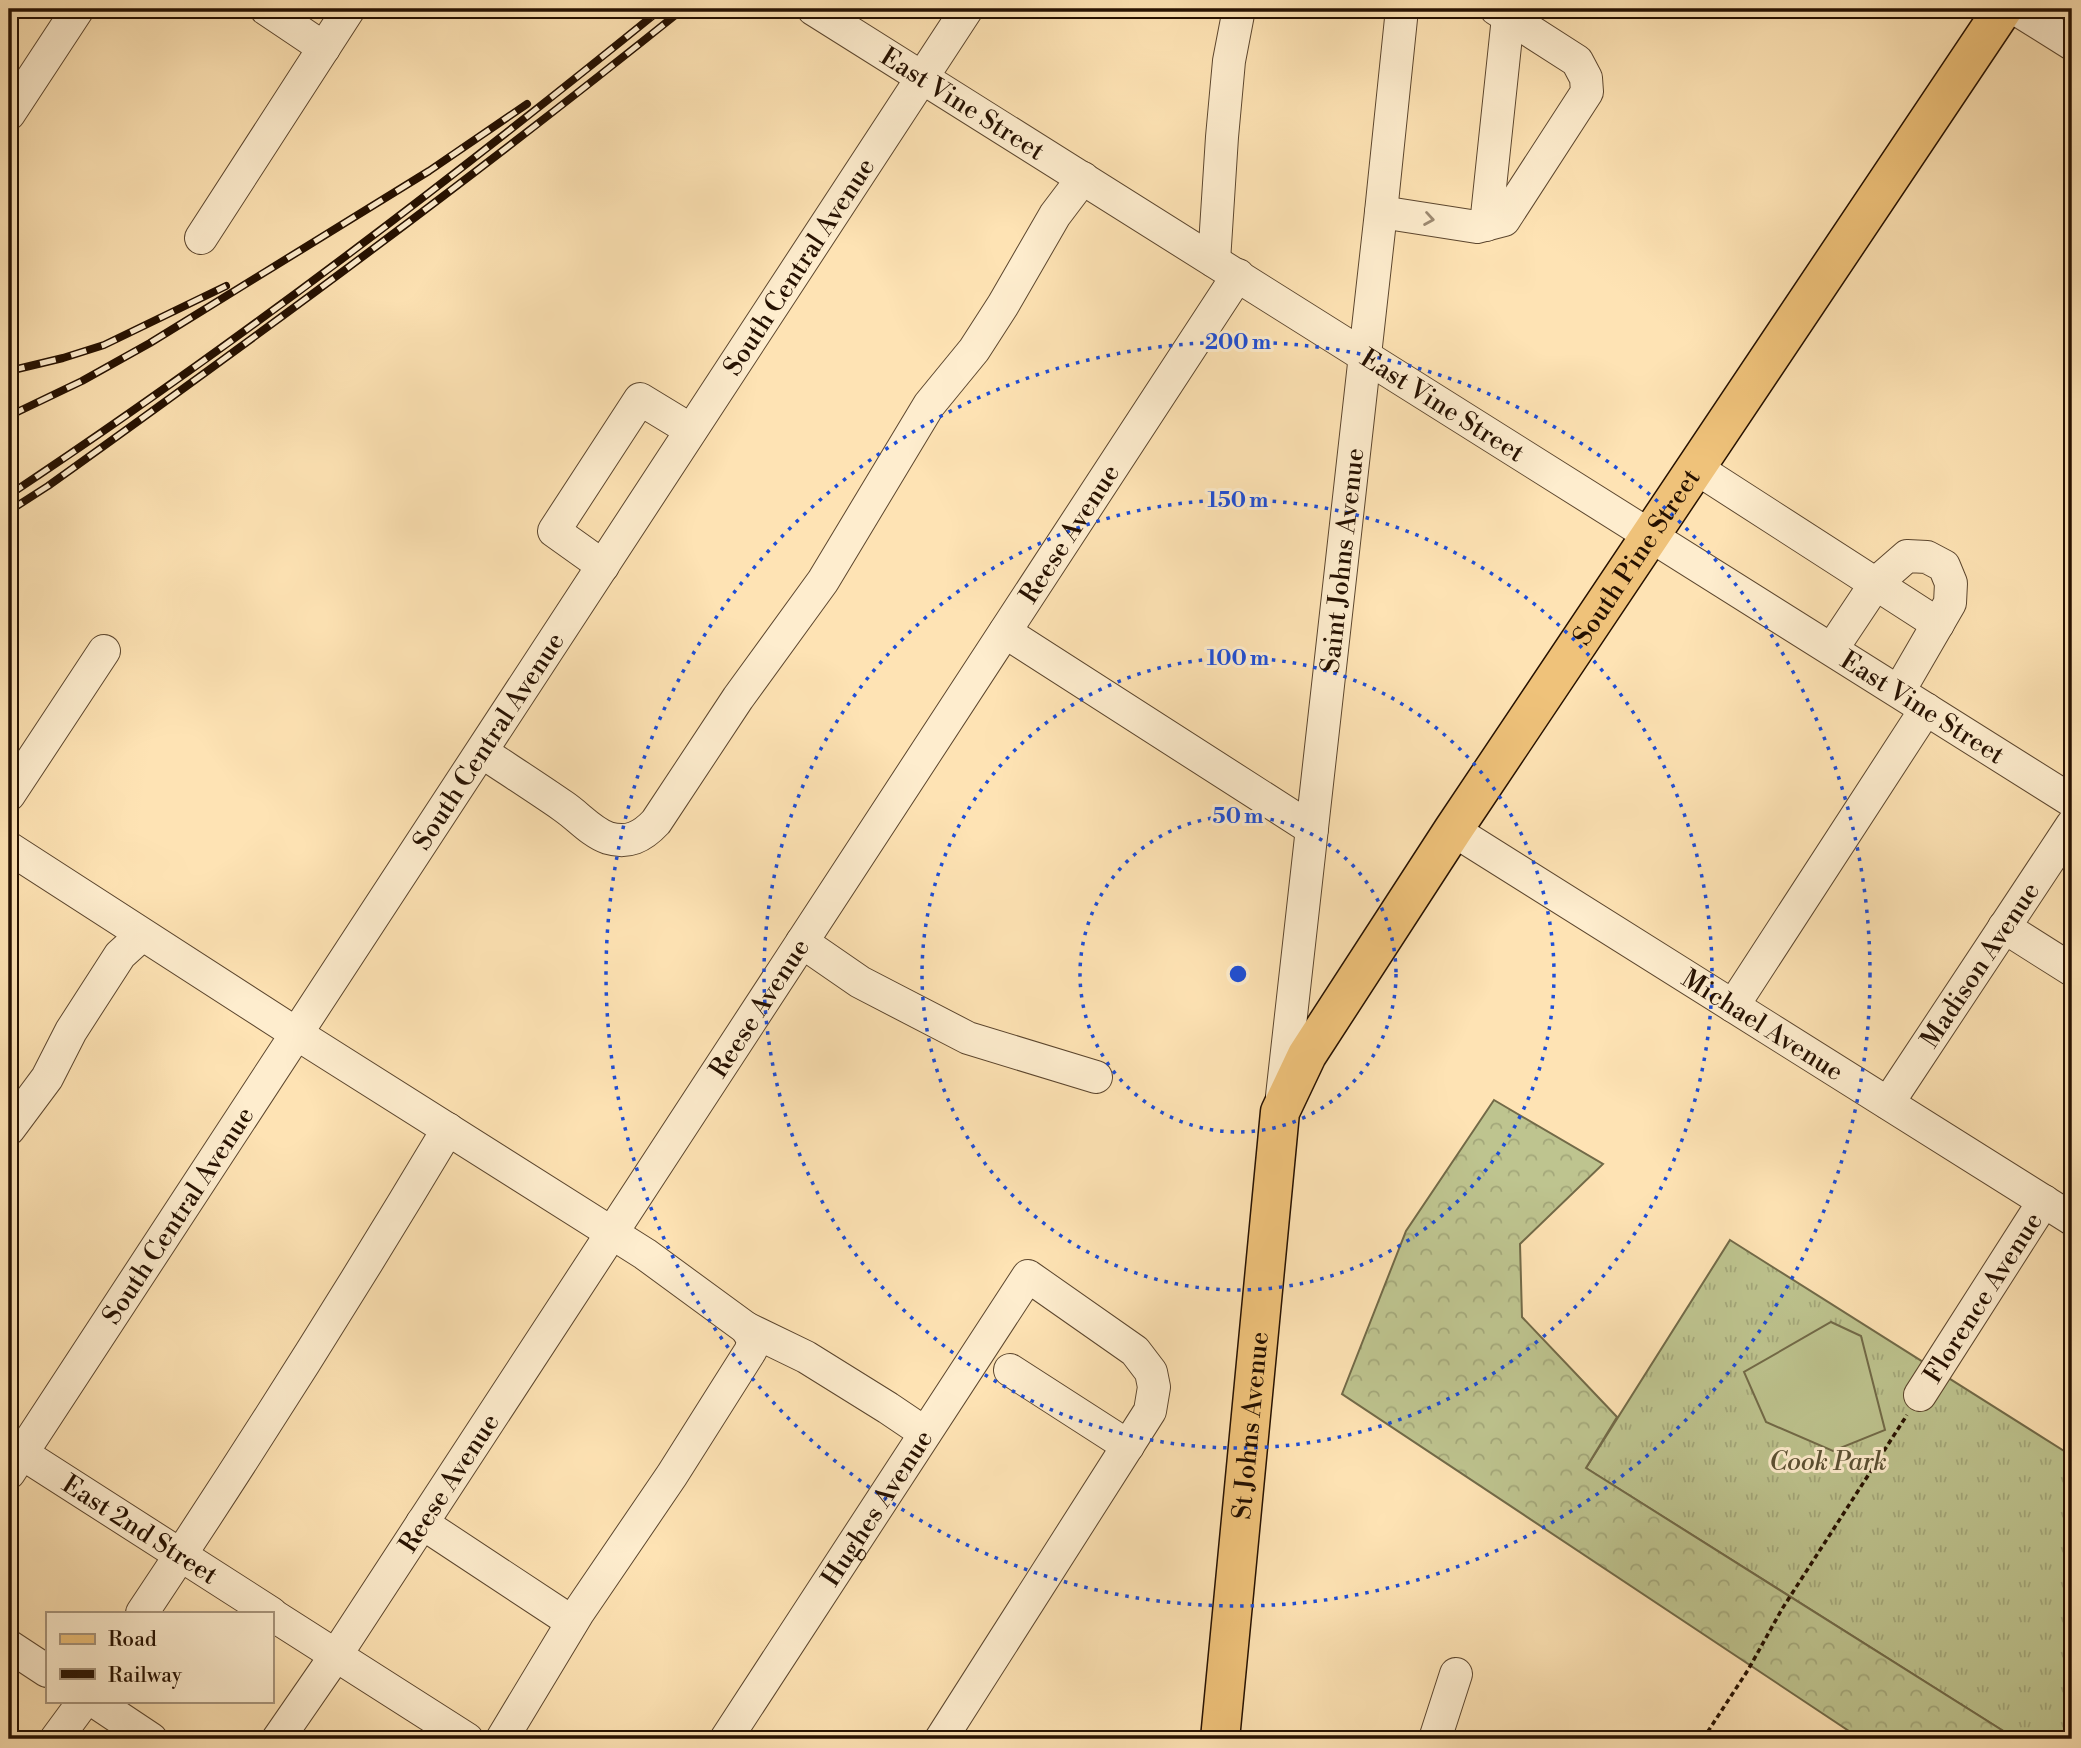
<svg xmlns="http://www.w3.org/2000/svg" width="2081" height="1748" viewBox="0 0 2081 1748" font-family="'Libre Bodoni',serif">
  <style>
    .grass { fill: url(#grass-tufts); stroke: #726a48; stroke-width: 2 }
    .forest { fill: url(#forest-crowns); stroke: #726a48; stroke-width: 2 }
    .garden { fill: #bec48f; stroke: #726a48; stroke-width: 2 }
    .lines { fill: none; stroke-linecap: round; stroke-linejoin: round }
    .minor-casing { stroke: #5c462e; stroke-width: 34 }
    .major-casing { stroke: #261101; stroke-width: 41 }
    .path { stroke: #261101; stroke-width: 3.5; stroke-dasharray: 5 3.5; stroke-linecap: butt }
    .minor { stroke: #feedce; stroke-width: 32 }
    .major { stroke: #efc27a; stroke-width: 38 }
    .rail-casing { stroke: #261101; stroke-width: 8 }
    .rail { stroke: #feedce; stroke-width: 5; stroke-dasharray: 16; stroke-linecap: butt }
    .oneway { stroke: #9d8a72 }
    .ring { fill: none; stroke: #1d4ed8; stroke-width: 3.5; stroke-dasharray: 3.5 7 }
    .labels { text-anchor: middle; stroke-width: 6; stroke-linejoin: round; paint-order: stroke }
    .street-label { font-size: 26px; fill: #261101; stroke: #feedce }
    .park-label { font-size: 26px; font-style: italic; fill: #5b5033; stroke: #feedce }
    .centre { fill: #1d4ed8; stroke: #feedce; stroke-width: 3.5 }
    .ring-label { font-size: 21px; text-anchor: middle; font-weight: bold; fill: #1d4ed8; stroke: #feedce; stroke-width: 6; stroke-linejoin: round; paint-order: stroke }
  </style>
  <defs>
    <pattern id="grass-tufts" width="24" height="20" patternUnits="userSpaceOnUse" patternTransform="scale(1.75)"><rect width="24" height="20" fill="#bec48f"/><path d="M3 7l-1-3M5 7V3M7 7l1-3M15 17l-1-3M17 17v-4M19 17l1-3" fill="none" stroke="#a3a77a"/></pattern>
    <pattern id="forest-crowns" width="20" height="18" patternUnits="userSpaceOnUse" patternTransform="scale(1.75)"><rect width="20" height="18" fill="#bec48f"/><path d="M2 6a3 3 0 1 1 6 0M12 15a3 3 0 1 1 6 0" fill="none" stroke="#a3a77a"/></pattern>
  </defs>
  <rect width="100%" height="100%" fill="#fee3b4"/>
  <filter id="stains"><feTurbulence type="fractalNoise" baseFrequency=".00286" numOctaves="4"/><feColorMatrix values="0 0 0 0 .2 0 0 0 0 .09 0 0 0 0 .02 0 0 0 .5 -.17"/></filter>
  <radialGradient id="worn" r=".72"><stop offset=".6" stop-color="#630" stop-opacity="0"/><stop offset="1" stop-color="#630" stop-opacity=".3"/></radialGradient>
  <polygon class="grass" points="1730,1240 2072,1456 2072,1739 2016,1739 1586,1468"/>
  <polygon class="forest" points="1494,1100 1603,1164 1520,1244 1522,1317 1617,1417 1586,1468 2016,1739 1861,1739 1342,1394 1406,1231"/>
  <polygon class="garden" points="1831,1322 1861,1336 1885,1430 1833,1451 1766,1422 1744,1372"/>
  <g class="lines">
    <defs>
      <g id="minor">
        <polyline points="266,9 324,48"/>
        <path id="s1" d="M 813,9 L 2072,801"/>
        <polyline points="2016,9 2072,44"/>
        <polyline points="9,114 78,9"/>
        <polyline points="1381,212 1477,227 1504,220 1587,92 1586,78 1577,61 1496,9"/>
        <polyline points="1486,225 1508,17"/>
        <polyline points="201,238 349,9"/>
        <polyline points="1214,261 1222,137 1229,61 1239,9"/>
        <polyline points="1696,468 1938,624"/>
        <polyline points="603,566 554,531 640,399 691,430"/>
        <polyline points="1005,632 1312,829"/>
        <polyline points="1832,649 1876,583 1907,556 1927,557 1944,566 1951,583 1950,603 1899,691"/>
        <path d="M 482,752 C 509,770 537,788 563,806 C 578,816 591,832 608,838 C 628,844 642,837 656,822 L 738,698 L 823,581 L 929,405 L 974,350 L 1003,305 L 1055,215 L 1083,178"/>
        <polyline points="9,795 104,651"/>
        <path id="s2" d="M 1453,830 L 2072,1219"/>
        <polyline points="9,848 297,1034 645,1254 746,1328 753,1339 751,1350 672,1475 578,1613 502,1739"/>
        <polyline points="2004,927 2072,970"/>
        <polyline points="802,942 860,982 968,1038 1096,1077"/>
        <polyline points="1733,1006 1926,709"/>
        <path id="s3" d="M 1282,1096 L 1381,212 L 1402,9"/>
        <path id="s4" d="M 1888,1103 L 2072,825"/>
        <polyline points="9,1129 47,1078 71,1031 120,955 142,935"/>
        <polyline points="746,1328 806,1357 888,1408 925,1433"/>
        <polyline points="1010,1370 1128,1446"/>
        <path id="s5" d="M 1920,1395 L 2044,1201"/>
        <path id="s6" d="M 9,1445 L 271,1613"/>
        <path id="s7" d="M 9,1473 L 967,9"/>
        <polyline points="422,1523 572,1622"/>
        <path d="M 142,1613 C 248,1454 350,1293 448,1129"/>
        <polyline points="271,1614 467,1739"/>
        <polyline points="9,1646 47,1671"/>
        <polyline points="94,1701 151,1739"/>
        <polyline points="56,1739 84,1701"/>
        <path id="s8" d="M 278,1739 L 336,1655 L 1238,275"/>
        <path id="s9" d="M 726,1739 L 1028,1276 L 1135,1351 L 1151,1372 L 1154,1387 L 1150,1411 L 941,1739"/>
        <polyline points="1435,1739 1456,1674"/>
      </g>
      <g id="major">
        <path id="s10" d="M 1220,1739 L 1280,1112 L 1307,1055 L 1453,830 L 2003,9"/>
      </g>
    </defs>
    <use href="#minor" class="minor-casing"/>
    <use href="#major" class="major-casing"/>
    <g class="path">
      <polyline points="2064,1489 2072,1484"/>
      <polyline points="1703,1739 1748,1670 1782,1609 1907,1415"/>
    </g>
    <use href="#minor" class="minor"/>
    <use href="#major" class="major"/>
    <defs>
      <g id="rail">
        <polyline points="9,371 63,358 104,345 226,286"/>
        <polyline points="9,416 82,381 150,343 429,171 527,104"/>
        <path d="M 9,495 C 235,345 451,180 661,9"/>
        <path d="M 9,511 L 48,486 C 263,332 477,175 683,9"/>
      </g>
    </defs>
    <use href="#rail" class="rail-casing"/>
    <use href="#rail" class="rail"/>
  </g>
  <defs><path id="oneway-chevron" d="M-2-3.5L2.5 0L-2 3.5" fill="none" stroke-width="1.6" stroke-linecap="round" stroke-linejoin="round" transform="scale(1.75)"/></defs>
  <use class="oneway" href="#oneway-chevron" transform="translate(1429 219) rotate(9)"/>
  <g class="ring">
    <circle cx="1238" cy="974" r="158"/>
    <circle cx="1238" cy="974" r="316"/>
    <circle cx="1238" cy="974" r="474"/>
    <circle cx="1238" cy="974" r="632"/>
  </g>
  <g class="labels">
    <g class="street-label">
      <text dy="9" stroke="none"><textPath href="#s1" startOffset="177">East Vine Street</textPath></text>
      <text dy="9" stroke="none"><textPath href="#s7" startOffset="1442">South Central Avenue</textPath></text>
      <text dy="9" stroke="none"><textPath href="#s1" startOffset="744">East Vine Street</textPath></text>
      <text dy="9" stroke="none"><textPath href="#s8" startOffset="1442">Reese Avenue</textPath></text>
      <text dy="9" stroke="none"><textPath href="#s10" startOffset="1290">South Pine Street</textPath></text>
      <text dy="9" stroke="none"><textPath href="#s3" startOffset="539">Saint Johns Avenue</textPath></text>
      <text dy="9" stroke="none"><textPath href="#s1" startOffset="1311">East Vine Street</textPath></text>
      <text dy="9" stroke="none"><textPath href="#s7" startOffset="875">South Central Avenue</textPath></text>
      <text dy="9" stroke="none"><textPath href="#s4" startOffset="166">Madison Avenue</textPath></text>
      <text dy="9" stroke="none"><textPath href="#s8" startOffset="875">Reese Avenue</textPath></text>
      <text dy="9" stroke="none"><textPath href="#s2" startOffset="366">Michael Avenue</textPath></text>
      <text dy="9" stroke="none"><textPath href="#s7" startOffset="308">South Central Avenue</textPath></text>
      <text dy="9" stroke="none"><textPath href="#s5" startOffset="116">Florence Avenue</textPath></text>
      <text dy="9" stroke="none"><textPath href="#s10" startOffset="315">St Johns Avenue</textPath></text>
      <text dy="9" stroke="none"><textPath href="#s8" startOffset="308">Reese Avenue</textPath></text>
      <text dy="9" stroke="none"><textPath href="#s9" startOffset="276">Hughes Avenue</textPath></text>
      <text dy="9" stroke="none"><textPath href="#s6" startOffset="156">East 2nd Street</textPath></text>
    </g>
    <g class="park-label">
      <text x="1828" y="1470">Cook Park</text>
    </g>
  </g>
  <circle cx="1238" cy="974" r="10" class="centre"/>
  <g class="ring-label">
    <text x="1238" y="349">200 m</text>
    <text x="1238" y="507">150 m</text>
    <text x="1238" y="665">100 m</text>
    <text x="1238" y="823">50 m</text>
  </g>
  <rect width="2081" height="1748" fill="none" stroke="#fee3b4" stroke-width="35"/>
  <rect x="10" y="10" width="2060" height="1727" fill="none" stroke="#261101" stroke-width="3.5"/>
  <rect x="18" y="18" width="2046" height="1713" fill="none" stroke="#261101" stroke-width="2"/>
  <rect x="46" y="1612" width="228" height="91" fill="#feedce" stroke="#a8957c" stroke-width="2"/>
  <rect x="60" y="1634" width="35" height="10" fill="#efc27a" stroke="#a8957c" stroke-width="2"/>
  <text x="108" y="1646" font-size="21" fill="#261101">Road</text>
  <rect x="60" y="1669" width="35" height="10" fill="#261101" stroke="#a8957c" stroke-width="2"/>
  <text x="108" y="1682" font-size="21" fill="#261101">Railway</text>
  <rect width="100%" height="100%" filter="url(#stains)"/>
  <rect width="100%" height="100%" fill="url(#worn)"/>
</svg>
